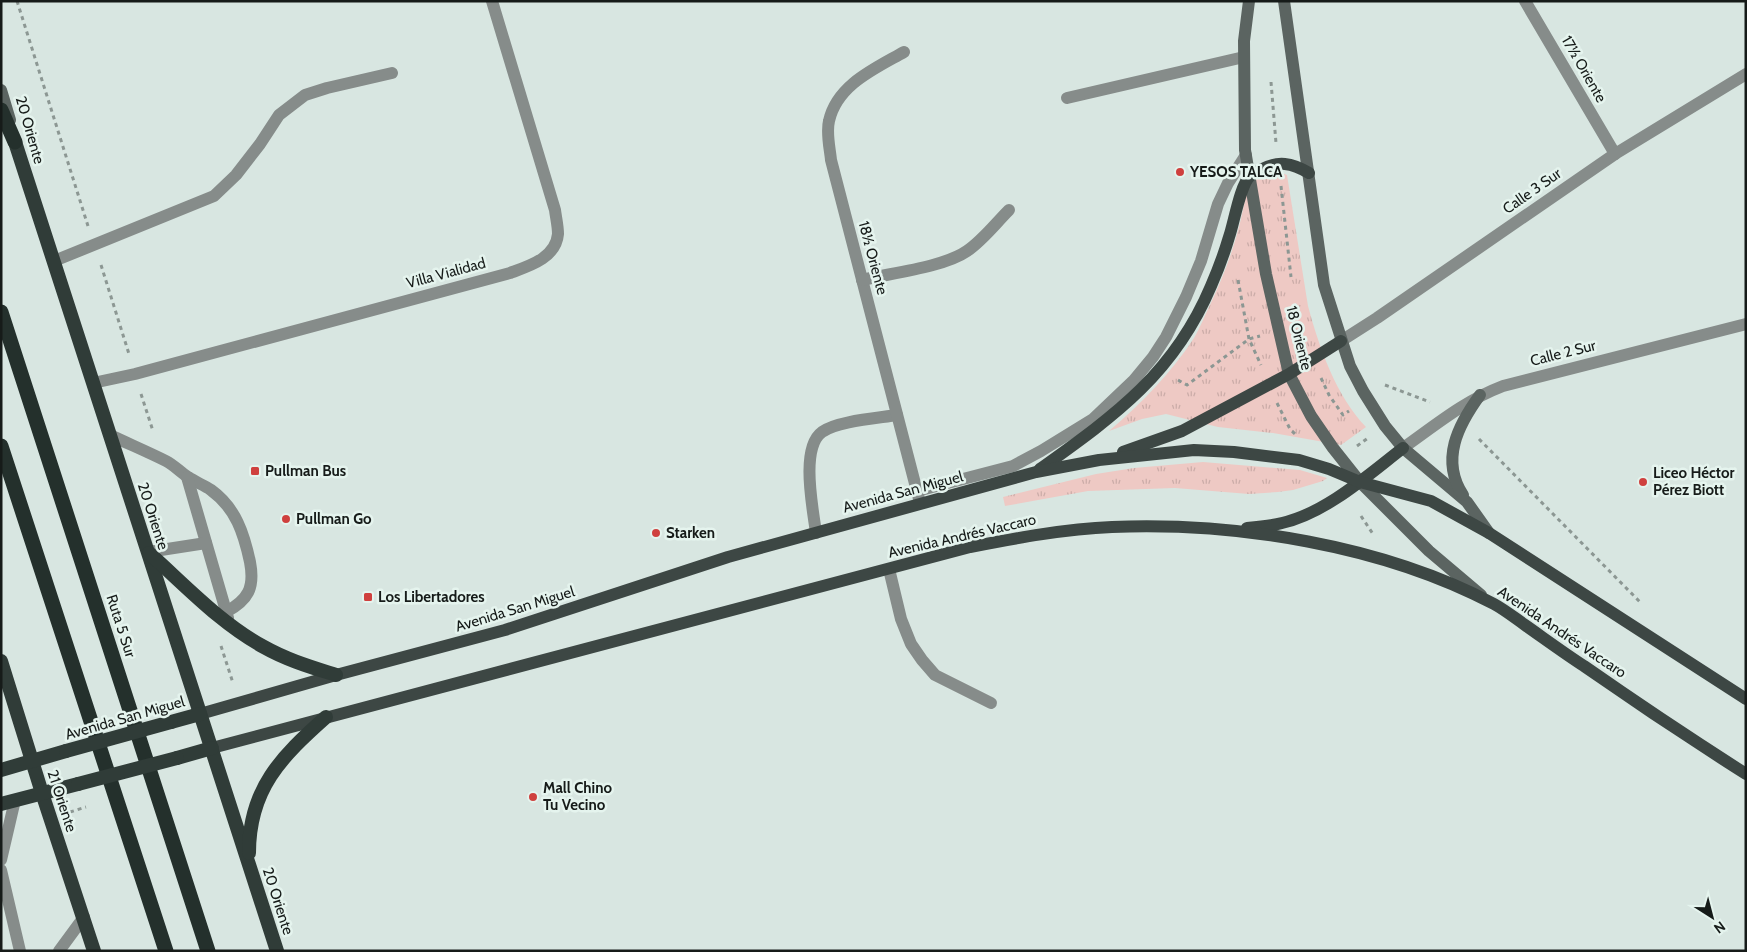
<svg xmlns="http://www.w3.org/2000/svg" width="1747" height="952" viewBox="0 0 1747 952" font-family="Cabin,sans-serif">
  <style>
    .grass { fill: url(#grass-tufts) }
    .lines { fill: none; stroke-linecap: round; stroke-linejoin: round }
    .path { stroke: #8c9793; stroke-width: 3; stroke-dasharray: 4 4; stroke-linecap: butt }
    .service { stroke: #868c8a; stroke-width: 12 }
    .minor { stroke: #868c8a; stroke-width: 12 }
    .tertiary { stroke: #868c8a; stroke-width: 12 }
    .secondary { stroke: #5b6461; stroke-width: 12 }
    .primary { stroke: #3d4744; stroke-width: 12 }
    .trunk { stroke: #303c38; stroke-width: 14 }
    .motorway { stroke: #24302c; stroke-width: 15 }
    .trunk-bridge { stroke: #303c38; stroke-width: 14 }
    .poi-dot { fill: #cf403e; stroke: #e5f4ee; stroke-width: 2 }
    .labels { text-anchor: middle; stroke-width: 5; stroke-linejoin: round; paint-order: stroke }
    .street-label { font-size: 15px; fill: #161b19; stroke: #e5f4ee }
    .poi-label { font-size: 15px; font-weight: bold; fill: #161b19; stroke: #e5f4ee; text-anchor: start }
  </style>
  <defs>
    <pattern id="grass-tufts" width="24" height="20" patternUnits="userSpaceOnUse" patternTransform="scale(1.25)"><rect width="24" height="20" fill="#eec9c4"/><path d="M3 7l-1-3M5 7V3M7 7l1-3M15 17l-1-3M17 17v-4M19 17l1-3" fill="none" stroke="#cbaca8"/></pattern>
  </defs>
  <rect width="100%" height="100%" fill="#d8e6e1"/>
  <g class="grass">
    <path d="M 1277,171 L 1287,175 L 1308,306 C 1319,347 1336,396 1366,427 L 1341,445 L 1273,433 L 1218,427 L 1166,414 L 1142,419 L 1109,431 C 1141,404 1171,373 1194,338 C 1200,328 1204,317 1209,307 C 1228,268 1241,229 1247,187 C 1255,178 1265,173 1277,171 Z"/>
    <polygon points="1203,462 1300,470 1327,478 1323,481 1293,490 1278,492 1249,494 1175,488 1088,491 1005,506 1003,497 1096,474 1134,468"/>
  </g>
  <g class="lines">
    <g class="path">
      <polyline points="17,1 88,226"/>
      <polyline points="1271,82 1276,143"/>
      <polyline points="1281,186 1291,277"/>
      <polyline points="101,265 129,354"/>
      <polyline points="1238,280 1249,339 1261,365"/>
      <polyline points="1321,378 1329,395 1343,415 1349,411"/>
      <polyline points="1178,380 1187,385 1249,339 1260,336"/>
      <polyline points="1385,385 1430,402"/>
      <polyline points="141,394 153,431"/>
      <polyline points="1277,403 1290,429 1295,434"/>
      <polyline points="1479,439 1641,603"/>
      <polyline points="1357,446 1368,438"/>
      <polyline points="1361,516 1373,534"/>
      <polyline points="221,646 233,683"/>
      <polyline points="70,812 86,807"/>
    </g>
    <g class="service">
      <polyline points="1067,98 1244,57"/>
      <polyline points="54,261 214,196 236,175 260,144 279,115 305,95 327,88 392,73"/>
      <path d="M 110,435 C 129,444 148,452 166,461 C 174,465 180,472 188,477 C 195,482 204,485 211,490 C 236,508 244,534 250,562 C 255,588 248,600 226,612"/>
      <polyline points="187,477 228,618"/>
      <path d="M 816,533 C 813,509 800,448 822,432 C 836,421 879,418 897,415"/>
      <polyline points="148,552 206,543"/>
      <polyline points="889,569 901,619 911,644 922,660 935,675 991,703"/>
      <polyline points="1,860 15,800"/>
      <polyline points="1,870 20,951"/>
      <polyline points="59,951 84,917"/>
    </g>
    <g class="minor">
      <polyline points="1525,1 1615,154"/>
      <path d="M 904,52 C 874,69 837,85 829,121 C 826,133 830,149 831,160 L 919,499"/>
      <path d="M 862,280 C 891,273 944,267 967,251 C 983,240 995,224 1009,210"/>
      <path d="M 93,383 L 135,374 L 510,273 C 529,266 556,258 558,234 C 558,226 556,218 555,210 L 492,1"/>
      <path d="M 1403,448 C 1437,424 1464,401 1503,386 L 1746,324"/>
      <polyline points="917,491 1013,466 1041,451 1093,419 1134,380 1153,357 1166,337 1186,297 1201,261 1218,204 1228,183 1246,155"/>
    </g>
    <polyline class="tertiary" points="1341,341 1377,318 1615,154 1746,74"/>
    <g class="secondary">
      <polyline points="1249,1 1244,41 1245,150 1266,274 1289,374 1311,416 1333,448 1360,482 1429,551 1481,595"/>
      <polyline points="1284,1 1324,285 1350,366 1363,391 1385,426 1403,448 1467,502 1489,533"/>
      <polyline points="1,90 10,120"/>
      <path d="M 1463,495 C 1440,460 1458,425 1480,395"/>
    </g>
    <g class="primary">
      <polyline points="1123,452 1182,431 1289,374 1341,341"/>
      <path d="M 1040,469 C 1114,416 1174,374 1211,286 C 1218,270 1224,254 1229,237 C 1234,223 1240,185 1250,176 C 1252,174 1257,172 1260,170 C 1278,160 1292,163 1309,173"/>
      <path d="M 1247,528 C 1259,527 1271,526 1282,523 C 1326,513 1368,475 1403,448"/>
      <polyline points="200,714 336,675 505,630 728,557 1036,472 1099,460 1194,450 1234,452 1299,460 1329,469 1360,482 1431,501 1489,533 1746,699"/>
      <path d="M 212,748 L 970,547 C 1017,538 1064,529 1112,527 C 1237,522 1382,545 1494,604 C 1505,610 1515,618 1525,625 C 1545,639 1564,653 1584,666 C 1637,703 1691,739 1746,774"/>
    </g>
    <g class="trunk">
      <polyline points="15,142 277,951"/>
      <path d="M 149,553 C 186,586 220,623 264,647 C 287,660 311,667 336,675"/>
      <polyline points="1,661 42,793 94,951"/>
      <polyline points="171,722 200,714"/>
      <polyline points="177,758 212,748"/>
      <polyline points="1,770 66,751"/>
      <polyline points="1,804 78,784"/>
      <path d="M 249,853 C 249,789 281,757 326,717"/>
    </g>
    <g class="motorway">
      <polyline points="1,110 15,142"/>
      <polyline points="1,312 208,951"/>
      <polyline points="1,446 166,951"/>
    </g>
    <g class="trunk-bridge">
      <polyline points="66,751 171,722"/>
      <polyline points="78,784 177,758"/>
    </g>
  </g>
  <g class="poi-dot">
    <circle cx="1180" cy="172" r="5"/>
    <rect x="250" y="466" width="10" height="10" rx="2.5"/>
    <circle cx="1643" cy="482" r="5"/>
    <circle cx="286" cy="519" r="5"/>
    <circle cx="656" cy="533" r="5"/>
    <rect x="363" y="592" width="10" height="10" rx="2.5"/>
    <circle cx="533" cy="797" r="5"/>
  </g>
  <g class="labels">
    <g class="street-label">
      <text transform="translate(1584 69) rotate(60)" y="5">17½ Oriente</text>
      <text transform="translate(30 130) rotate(74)" y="5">20 Oriente</text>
      <text transform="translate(1532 191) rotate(-35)" y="5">Calle 3 Sur</text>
      <text transform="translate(873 258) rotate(75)" y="5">18½ Oriente</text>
      <text transform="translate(446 273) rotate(-15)" y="5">Villa Vialidad</text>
      <text transform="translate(1299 338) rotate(76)" y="5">18 Oriente</text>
      <text transform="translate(1563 353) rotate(-14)" y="5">Calle 2 Sur</text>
      <text transform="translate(903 492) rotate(-15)" y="5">Avenida San Miguel</text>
      <text transform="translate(153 516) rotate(72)" y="5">20 Oriente</text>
      <text transform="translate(962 536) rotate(-13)" y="5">Avenida Andrés Vaccaro</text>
      <text transform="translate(515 609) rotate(-17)" y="5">Avenida San Miguel</text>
      <text transform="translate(121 626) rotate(72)" y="5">Ruta 5 Sur</text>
      <text transform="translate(1562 632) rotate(34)" y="5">Avenida Andrés Vaccaro</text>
      <text transform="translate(125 718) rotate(-16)" y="5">Avenida San Miguel</text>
      <text transform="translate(62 801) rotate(72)" y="5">21 Oriente</text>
      <text transform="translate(278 901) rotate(72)" y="5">20 Oriente</text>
    </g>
    <g class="poi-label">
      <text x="1190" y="177">YESOS TALCA</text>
      <text x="265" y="476">Pullman Bus</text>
      <text x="1653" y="478">Liceo Héctor<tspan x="1653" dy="17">Pérez Biott</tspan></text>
      <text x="296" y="524">Pullman Go</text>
      <text x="666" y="538">Starken</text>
      <text x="378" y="602">Los Libertadores</text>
      <text x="543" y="793">Mall Chino<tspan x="543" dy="17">Tu Vecino</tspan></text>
    </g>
  </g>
  <rect width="1747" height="952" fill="none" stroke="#161b19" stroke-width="5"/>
  <g transform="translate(1712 917) rotate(144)" stroke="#e5f4ee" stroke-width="4" paint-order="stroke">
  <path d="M0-4L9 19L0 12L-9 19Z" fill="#161b19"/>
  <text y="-8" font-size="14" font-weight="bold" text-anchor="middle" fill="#161b19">N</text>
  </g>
</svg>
